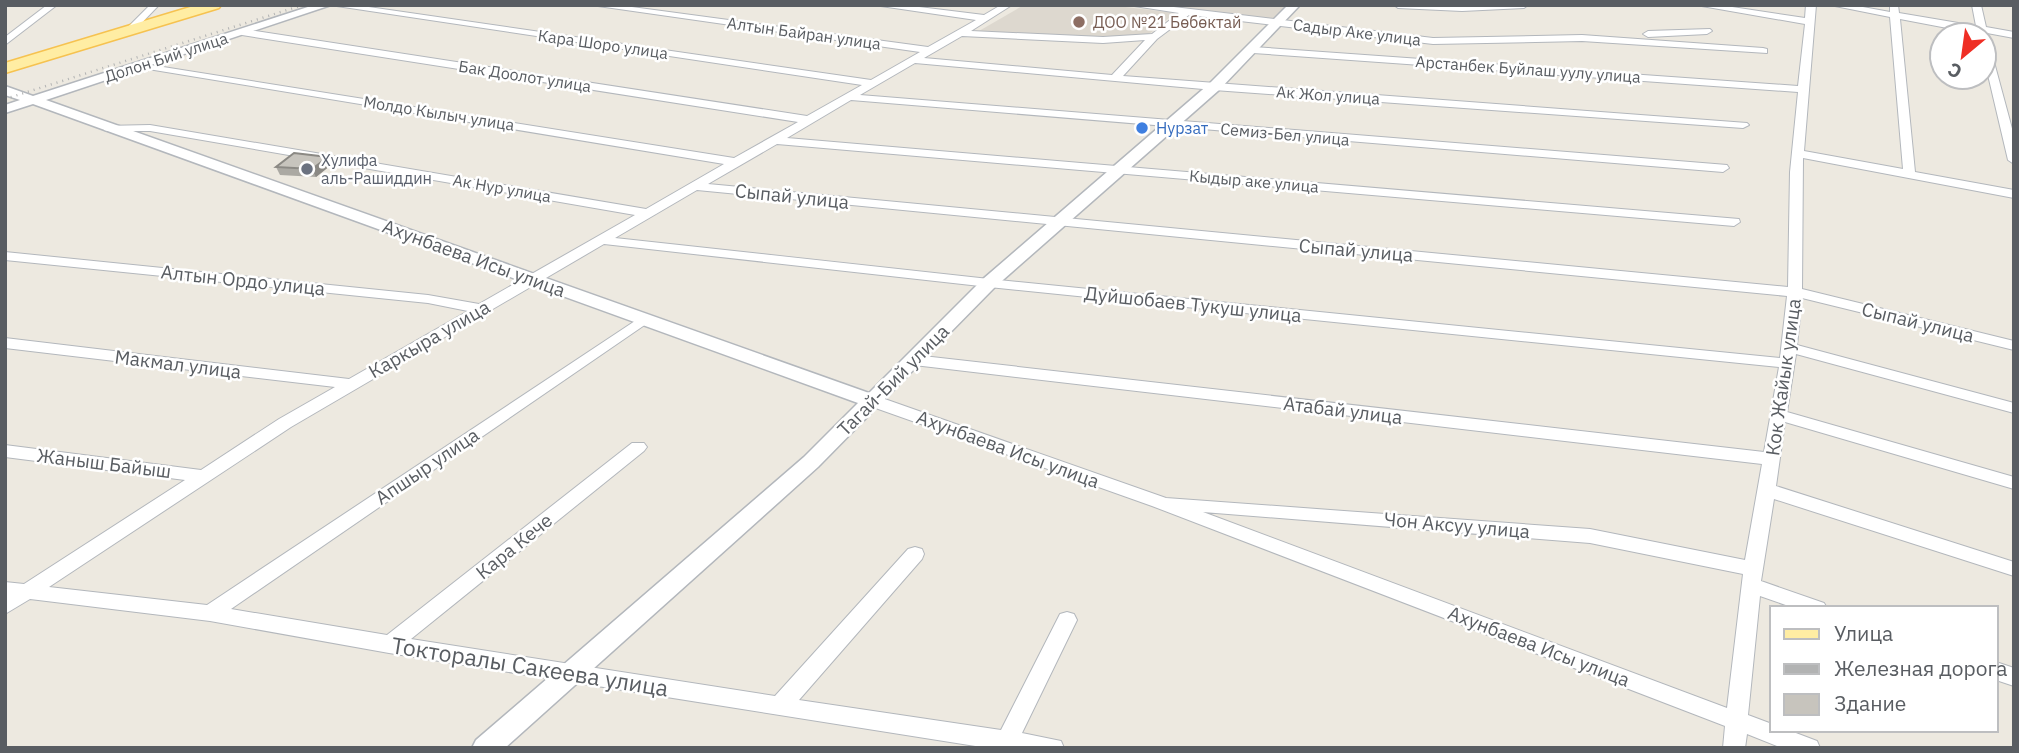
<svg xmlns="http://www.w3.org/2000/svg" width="2019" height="753" viewBox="0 0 2019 753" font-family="'IBM Plex Sans',sans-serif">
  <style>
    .education { fill: #ddd8cf }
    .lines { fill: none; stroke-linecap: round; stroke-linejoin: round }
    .minor-casing { stroke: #b3b7bc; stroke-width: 2 }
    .tertiary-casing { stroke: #b3b7bc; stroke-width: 3 }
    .primary-casing { stroke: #f6c250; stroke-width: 3 }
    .minor { fill: #fff; fill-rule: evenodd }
    .tertiary { fill: #fff; fill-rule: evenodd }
    .primary { fill: #ffeda3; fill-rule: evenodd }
    .rail { stroke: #b2b3b3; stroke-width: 2.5; stroke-dasharray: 1 5; stroke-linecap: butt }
    .wall { fill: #aba9a3 }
    .shaded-wall { fill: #8b8984 }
    .building { fill: #c7c4bd; stroke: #8b8984; stroke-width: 2 }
    .education-dot { fill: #8d6e63; stroke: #fff; stroke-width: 2.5 }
    .shop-dot { fill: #3f7fe0; stroke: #fff; stroke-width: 2.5 }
    .worship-dot { fill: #6b7280; stroke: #fff; stroke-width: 2.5 }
    .labels { text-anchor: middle; stroke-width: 5; stroke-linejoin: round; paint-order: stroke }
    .far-education-label { font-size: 16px; fill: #785e54; stroke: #fff; text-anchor: start }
    .far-street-label { font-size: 16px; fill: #595d62; stroke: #fff }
    .far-shop-label { font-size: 16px; fill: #366cbe; stroke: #fff; text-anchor: start }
    .far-worship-label { font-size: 16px; fill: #5b616d; stroke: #fff; text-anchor: start }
    .street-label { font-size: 19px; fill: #595d62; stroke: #fff }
    .near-street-label { font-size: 23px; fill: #595d62; stroke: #fff }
  </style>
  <rect width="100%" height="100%" fill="#ede9e0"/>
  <g class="education">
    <polygon points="1024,5 1109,5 1175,13 1148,35 1105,38 979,31"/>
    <polygon points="1158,5 1288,5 1275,19"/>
  </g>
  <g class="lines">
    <defs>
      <g id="minor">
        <polygon points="47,5 57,5 5,45 5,37"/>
        <polygon points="150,5 159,5 132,33 126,33 126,29"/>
        <path d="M 330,5 L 355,5 L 871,80 L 920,52 L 591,5 L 617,5 L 928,47 L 976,20 L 874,5 L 903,5 L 984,15 L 1001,5 L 1012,5 L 971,31 L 1103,37 L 1152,34 L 1179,13 L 1128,5 L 1157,5 L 1433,38 L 1582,35 L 1763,48 L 1767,49 L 1767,53 L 1582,41 L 1433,44 L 1189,15 L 1157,39 L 1123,76 L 1747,123 L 1749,125 L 1743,128 L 1214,90 L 915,63 L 860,95 L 1727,165 L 1729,168 L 1723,172 L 851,100 L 787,138 L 1739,219 L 1740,222 L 1734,226 L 777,144 L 708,184 L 1788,287 L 1790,172 L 1798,92 L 1253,53 L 1248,50 L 1253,47 L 1798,86 L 1805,24 L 1696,5 L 1719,5 L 1805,18 L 1806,5 L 1816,5 L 1804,151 L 1903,169 L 1890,17 L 1830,5 L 1852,5 L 1890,12 L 1890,5 L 1898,5 L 1899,13 L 1976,26 L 1972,5 L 1981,5 L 1986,27 L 2014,32 L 2014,38 L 1987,33 L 1987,36 L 2014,136 L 2014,164 L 2008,160 L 1984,58 L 1984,35 L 1900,19 L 1915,172 L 2014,190 L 2014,198 L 1803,158 L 1802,289 L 2014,341 L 2014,350 L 1802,298 L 1797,345 L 2014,403 L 2014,413 L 1796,354 L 1787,412 L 2014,477 L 2014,489 L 1785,422 L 1776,486 L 2014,562 L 2014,576 L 1774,499 L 1761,581 L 1824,603 L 1827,608 L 1794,608 L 1760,596 L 1748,715 L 1772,724 L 1772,730 L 1788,730 L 1817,741 L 1820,748 L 1782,748 L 1747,734 L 1745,748 L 1723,748 L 1725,726 L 1152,506 L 867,405 L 865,401 L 873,396 L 879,397 L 1166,498 L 1590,529 L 1745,560 L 1762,464 L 914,365 L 906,360 L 914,355 L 1764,452 L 1779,367 L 989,287 L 604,244 L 291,427 L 49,587 L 207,605 L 644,315 L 649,316 L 651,319 L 649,322 L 231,609 L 387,635 L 632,443 L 644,443 L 647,447 L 644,451 L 411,639 L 775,696 L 908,549 L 915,547 L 922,549 L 924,554 L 922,559 L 799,700 L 1001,730 L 1060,614 L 1067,612 L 1074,614 L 1077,620 L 1022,733 L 1061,741 L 1064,748 L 988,748 L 389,653 L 210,621 L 30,599 L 5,614 L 5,582 L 24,584 L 185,480 L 5,457 L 5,445 L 201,470 L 279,419 L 335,387 L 5,348 L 5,338 L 349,379 L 468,311 L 428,303 L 5,260 L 5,252 L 428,295 L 479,304 L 635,215 L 150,131 L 108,131 L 104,130 L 104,126 L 150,125 L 646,209 L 724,164 L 142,68 L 138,67 L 138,63 L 734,158 L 798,122 L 242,35 L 237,32 L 242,29 L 807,116 L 862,85 ZM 962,36 L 1103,43 L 1145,40 L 1112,75 L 924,58 ZM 697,190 L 1787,296 L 1780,358 L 989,279 L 615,238 ZM 1203,512 L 1590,543 L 1743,574 L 1727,708 Z"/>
        <polygon points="1394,5 1528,5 1524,8 1462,11 1398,8"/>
        <polygon points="1710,29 1712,31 1707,34 1648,37 1643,34 1648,31"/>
        <polygon points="1996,662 2014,668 2014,686 1996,680"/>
      </g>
      <polygon id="tertiary" points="314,5 331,5 46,100 869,393 983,279 1209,84 1288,5 1300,5 1219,90 995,287 818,467 505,748 472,748 476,740 804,457 858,403 33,104 5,113 5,105 20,100 5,95 5,86 33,96"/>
      <polygon id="primary" points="197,5 221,5 219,8 5,73 5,63"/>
    </defs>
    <use href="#minor" class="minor-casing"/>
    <use href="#tertiary" class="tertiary-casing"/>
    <use href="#primary" class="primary-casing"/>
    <use href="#minor" class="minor"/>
    <use href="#tertiary" class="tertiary"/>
    <use href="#primary" class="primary"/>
    <polyline class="rail" points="5,99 303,5"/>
  </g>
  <polygon class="wall" points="331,165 316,177 280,175 276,167"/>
  <polygon class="shaded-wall" points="328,157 331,165 316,177 312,169"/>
  <polygon class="building" points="294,153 328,157 312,169 276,167"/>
  <circle class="education-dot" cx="1079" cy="22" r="7"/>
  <circle class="shop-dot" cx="1142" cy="128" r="7"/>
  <circle class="worship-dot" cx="307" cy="169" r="7"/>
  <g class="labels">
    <g class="far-education-label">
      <text x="1093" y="28">ДОО №21 Бөбөктай</text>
    </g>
    <g class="far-street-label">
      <text transform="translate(1357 32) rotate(7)" y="6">Садыр Аке улица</text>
      <text transform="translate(804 33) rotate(8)" y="6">Алтын Байран улица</text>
      <text transform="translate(603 44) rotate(8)" y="6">Кара Шоро улица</text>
      <text transform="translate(166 57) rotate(-18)" y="6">Долон Бий улица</text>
      <text transform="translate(1528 69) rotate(4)" y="6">Арстанбек Буйлаш уулу улица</text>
      <text transform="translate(525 76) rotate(9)" y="6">Бак Доолот улица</text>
      <text transform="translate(1328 95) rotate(4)" y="6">Ак Жол улица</text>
      <text transform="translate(439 113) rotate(9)" y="6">Молдо Кылыч улица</text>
      <text transform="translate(1285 134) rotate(5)" y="6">Семиз-Бел улица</text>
      <text transform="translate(1254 181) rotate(5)" y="6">Кыдыр аке улица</text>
      <text transform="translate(502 188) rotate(10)" y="6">Ак Нур улица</text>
    </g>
    <g class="far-shop-label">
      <text x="1156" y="134">Нурзат</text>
    </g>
    <g class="far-worship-label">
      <text x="321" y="166">Хулифа<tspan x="321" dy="18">аль-Рашиддин</tspan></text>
    </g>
    <g class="street-label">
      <text transform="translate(792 196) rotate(6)" y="7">Сыпай улица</text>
      <text transform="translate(1356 250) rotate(5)" y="7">Сыпай улица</text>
      <text transform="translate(474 258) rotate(20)" y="7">Ахунбаева Исы улица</text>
      <text transform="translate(243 280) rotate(6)" y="7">Алтын Ордо улица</text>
      <text transform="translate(1193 304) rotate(6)" y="7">Дуйшобаев Тукуш улица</text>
      <text transform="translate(1918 322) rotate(14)" y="7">Сыпай улица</text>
      <text transform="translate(429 339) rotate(-30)" y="7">Каркыра улица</text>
      <text transform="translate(178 364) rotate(7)" y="7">Макмал улица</text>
      <text transform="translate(1783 377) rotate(-82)" y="7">Кок Жайык улица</text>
      <text transform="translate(893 380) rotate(-45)" y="7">Тагай-Бий улица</text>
      <text transform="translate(1343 410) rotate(7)" y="7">Атабай улица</text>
      <text transform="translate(1008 449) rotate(20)" y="7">Ахунбаева Исы улица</text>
      <text transform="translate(104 463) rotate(7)" y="7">Жаныш Байыш</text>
      <text transform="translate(427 466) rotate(-34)" y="7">Апшыр улица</text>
      <text transform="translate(1457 525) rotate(5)" y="7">Чон Аксуу улица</text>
      <text transform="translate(514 546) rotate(-39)" y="7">Кара Кече</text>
      <text transform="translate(1539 646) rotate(21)" y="7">Ахунбаева Исы улица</text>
    </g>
    <g class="near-street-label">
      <text transform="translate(530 667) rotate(9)" y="8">Токторалы Сакеева улица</text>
    </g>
  </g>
  <rect width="2019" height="753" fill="none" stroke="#595d62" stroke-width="14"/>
  <rect x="1770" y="606" width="228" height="126" fill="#ffffff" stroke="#bdbec0" stroke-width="2"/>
  <rect x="1784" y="629" width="35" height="10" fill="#ffeda3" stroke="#bdbec0" stroke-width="2"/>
  <text x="1834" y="641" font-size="21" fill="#595d62">Улица</text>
  <rect x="1784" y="664" width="35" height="10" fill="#b2b3b3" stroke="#bdbec0" stroke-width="2"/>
  <text x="1834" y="676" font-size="21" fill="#595d62">Железная дорога</text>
  <rect x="1784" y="694" width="35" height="21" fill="#c7c4bd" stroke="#bdbec0" stroke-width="2"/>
  <text x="1834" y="711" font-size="21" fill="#595d62">Здание</text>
  <g transform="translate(1963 56) rotate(209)"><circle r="33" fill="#ffffff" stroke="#bdbec0" stroke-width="2"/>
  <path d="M0-5L12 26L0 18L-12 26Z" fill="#ef2e24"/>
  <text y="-10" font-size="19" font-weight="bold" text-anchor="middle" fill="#595d62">С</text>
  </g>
</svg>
